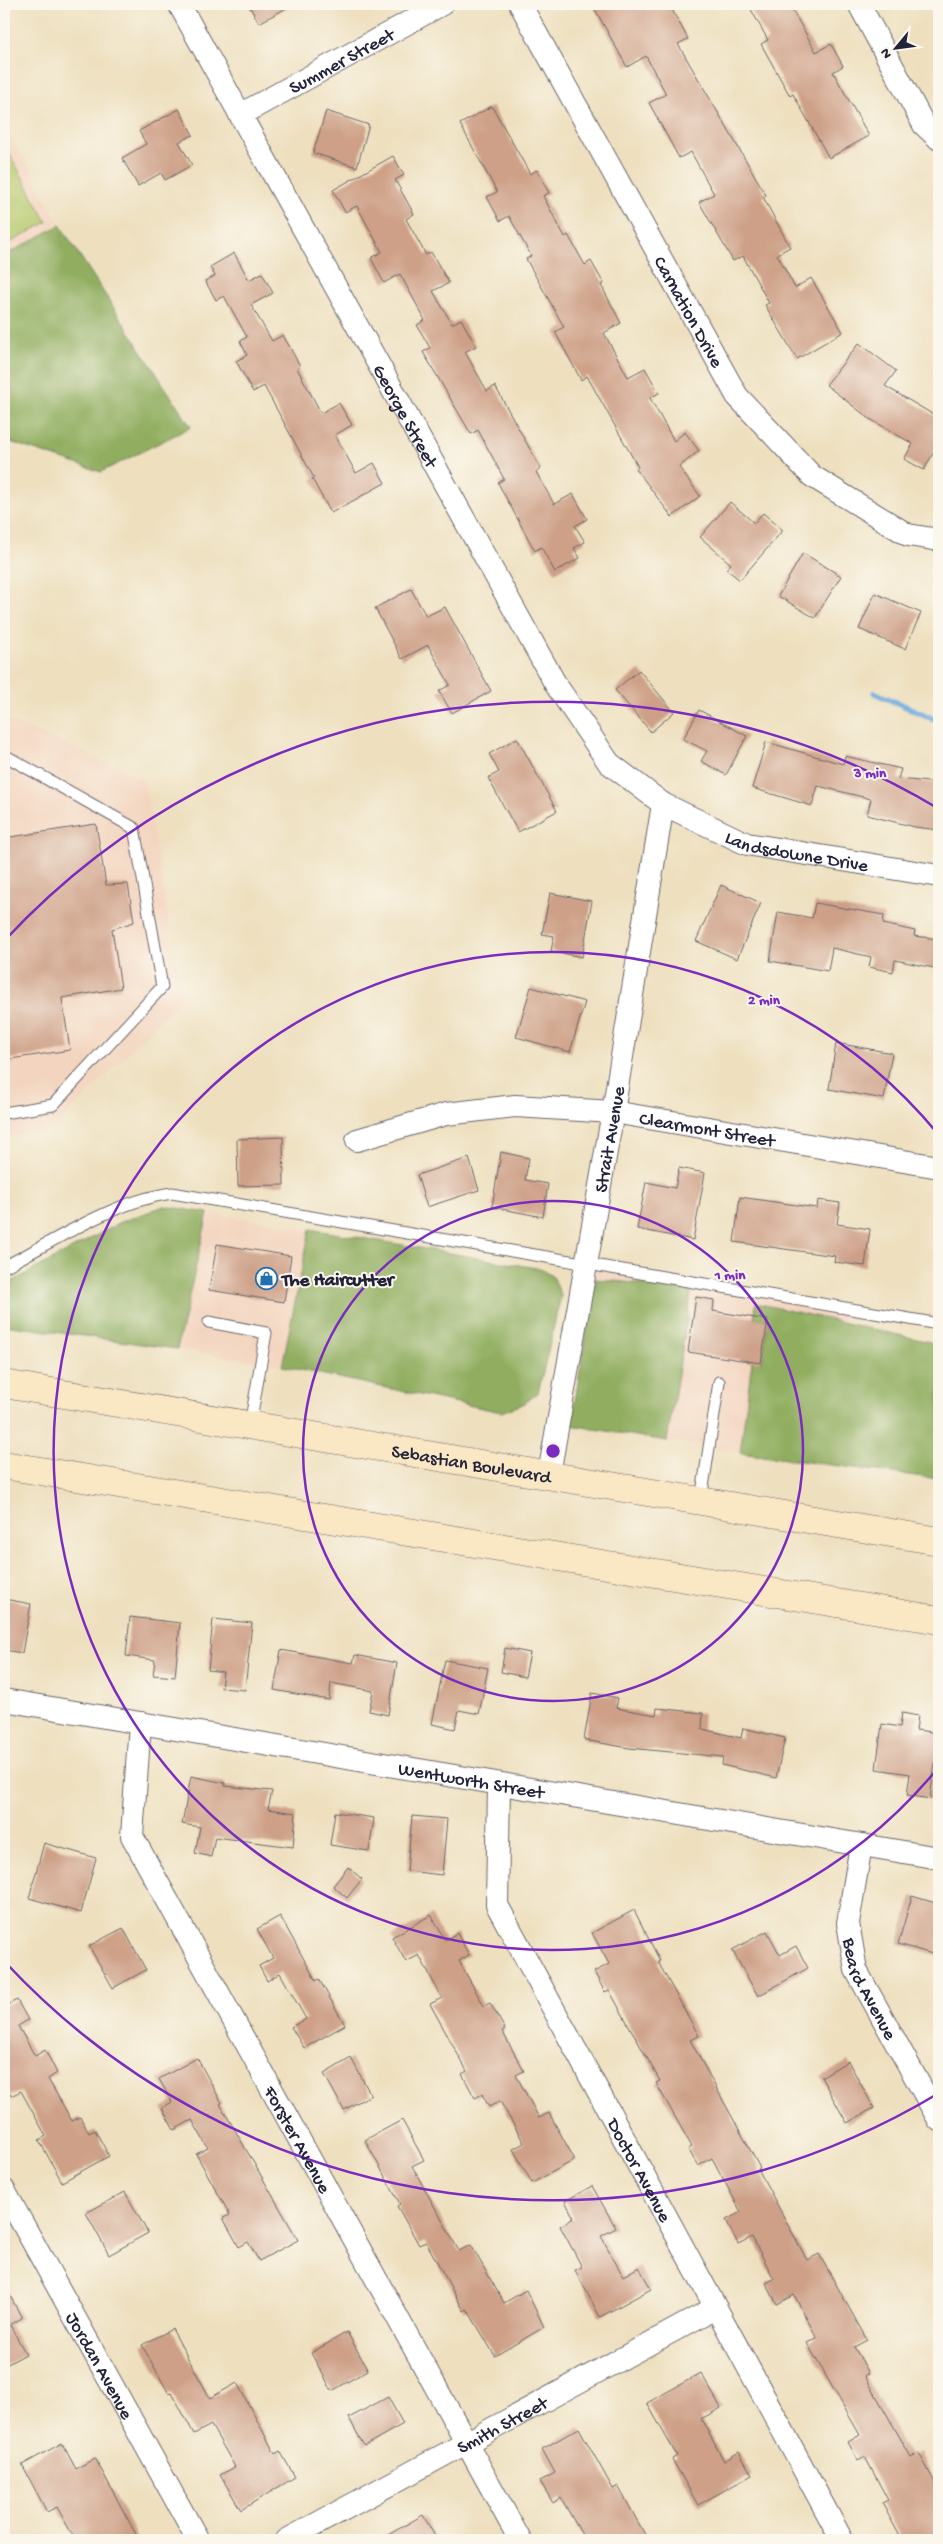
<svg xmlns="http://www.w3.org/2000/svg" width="943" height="2544" viewBox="0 0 943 2544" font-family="'Gochi Hand',sans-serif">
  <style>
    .built { fill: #f3d4be }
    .green { fill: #b7ca6e; stroke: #6c7654 }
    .forest { fill: #91ae61; stroke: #5a684e }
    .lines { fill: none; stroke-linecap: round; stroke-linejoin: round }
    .stream { stroke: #6ba8dc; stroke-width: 6 }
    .building { fill: #cea087 }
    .lane-casing { stroke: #696469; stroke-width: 13 }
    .street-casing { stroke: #696469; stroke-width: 24 }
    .secondary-casing { stroke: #696469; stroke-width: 29 }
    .lane { stroke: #fff; stroke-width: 11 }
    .street { stroke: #fff; stroke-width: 22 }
    .secondary { stroke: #fae7c3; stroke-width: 28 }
    .ring { fill: none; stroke: #7b2cbf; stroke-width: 2.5 }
    .labels { text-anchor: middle; stroke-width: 4; stroke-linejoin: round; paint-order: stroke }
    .street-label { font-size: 19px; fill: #22223b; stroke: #fbf7ec }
    .poi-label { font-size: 19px; font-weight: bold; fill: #22223b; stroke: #fbf7ec; text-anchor: start }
    .centre { fill: #7b2cbf; stroke: #fbf7ec; stroke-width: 2.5 }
    .ring-label { font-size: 15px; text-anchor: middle; font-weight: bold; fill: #7b2cbf; stroke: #fbf7ec; stroke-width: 4; stroke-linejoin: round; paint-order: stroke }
  </style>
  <rect width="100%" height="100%" fill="#fbf7ec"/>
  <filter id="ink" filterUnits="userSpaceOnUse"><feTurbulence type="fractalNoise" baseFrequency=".02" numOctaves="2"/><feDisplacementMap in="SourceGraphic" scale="10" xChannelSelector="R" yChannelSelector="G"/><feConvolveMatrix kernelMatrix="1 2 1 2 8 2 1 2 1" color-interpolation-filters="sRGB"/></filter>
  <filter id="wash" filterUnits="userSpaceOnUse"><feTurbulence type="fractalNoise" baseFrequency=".0096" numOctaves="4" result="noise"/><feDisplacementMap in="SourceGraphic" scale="20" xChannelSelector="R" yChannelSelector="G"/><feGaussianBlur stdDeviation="1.12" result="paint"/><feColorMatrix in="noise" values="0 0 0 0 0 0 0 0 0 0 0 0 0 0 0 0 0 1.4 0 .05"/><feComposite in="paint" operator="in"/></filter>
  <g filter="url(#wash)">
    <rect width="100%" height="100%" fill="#eee0bf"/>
    <g class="built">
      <polygon points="4,123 60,225 4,256"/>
      <polygon points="4,718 144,779 182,998 53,1130 4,1137"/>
      <polygon points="208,1213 310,1229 282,1366 177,1349"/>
      <polygon points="598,1264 845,1309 827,1467 571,1425"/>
    </g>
    <polygon class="green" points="4,144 47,222 4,246"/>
    <g class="forest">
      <polygon points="60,225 191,427 101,472 4,440 4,256"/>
      <polygon points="164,1206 208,1213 177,1349 4,1325 4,1286 121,1222"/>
      <polygon points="310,1229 542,1269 554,1278 561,1296 538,1393 523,1404 501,1412 282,1366"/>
      <polygon points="595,1279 692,1289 667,1441 571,1425"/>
      <polygon points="756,1303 939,1344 939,1479 740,1453 752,1361 762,1362 768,1320 754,1318"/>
    </g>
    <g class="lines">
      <polyline class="stream" points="875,693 939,721"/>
    </g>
    <g id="blocks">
      <g class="building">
        <polygon points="248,4 294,4 259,23"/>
        <polygon points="592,4 669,4 688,39 678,44 766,195 763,197 790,247 777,254 795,288 811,278 843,332 797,359 765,305 769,303 743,256 733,261 699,202 714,194 691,152 679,158 649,103 666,94 646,56 627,67"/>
        <polygon points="748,4 789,4 816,52 831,44 843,66 833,72 869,136 829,158 793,94 790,96 761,44 768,40"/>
        <polygon points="492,106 530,174 537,170 549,193 543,196 565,237 568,235 585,265 591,261 604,284 601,285 621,323 604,333 628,377 645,368 659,393 650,398 674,441 685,432 699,451 679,467 700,496 672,517 636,469 638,467 587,376 581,380 555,332 564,327 526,259 531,256 509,216 500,221 487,197 497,192 460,124"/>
        <polygon points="179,109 193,135 179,142 192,165 165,180 161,173 138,186 122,158 146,144 139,131"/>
        <polygon points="326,111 369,125 357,167 313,153"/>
        <polygon points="393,156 404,175 395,180 414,214 406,219 426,255 431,252 449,283 433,291 452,324 461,319 476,346 465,352 487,391 495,386 541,469 536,472 554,504 573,494 587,519 575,526 585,542 574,548 580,558 555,572 541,547 535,551 498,483 504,479 478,430 471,434 423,352 430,348 417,325 425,320 400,274 384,283 371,258 382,252 357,206 345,212 333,190"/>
        <polygon points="234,253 249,280 262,273 273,293 251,305 272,341 283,335 300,366 297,368 321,413 339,403 352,425 335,435 356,473 374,463 385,483 331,513 312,479 314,478 264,386 253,392 236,361 247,355 240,341 247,337 224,296 216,300 205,281 215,276 210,267"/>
        <polygon points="859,343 896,371 885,386 939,418 939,442 924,470 904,459 913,444 870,419 826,385"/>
        <polygon points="730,502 754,523 763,513 783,530 740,580 726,569 731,564 700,537"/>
        <polygon points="803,553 841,576 815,618 778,596"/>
        <polygon points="411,589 426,616 445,607 491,691 452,713 439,691 450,685 428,645 402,659 375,608"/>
        <polygon points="875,593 921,613 905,649 859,629"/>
        <polygon points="639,670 674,712 651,732 615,690"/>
        <polygon points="699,710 747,736 726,775 701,761 707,751 683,739"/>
        <polygon points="517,738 557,811 518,832 488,778 499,772 489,754"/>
        <polygon points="766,742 843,764 845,756 901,769 898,779 939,783 939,830 915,827 867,815 871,799 818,786 812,806 752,788"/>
        <polygon points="96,824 106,885 128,884 134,922 112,929 121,988 62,998 70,1050 4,1060 4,838"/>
        <polygon points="721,885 761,903 737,959 696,941"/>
        <polygon points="550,893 592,901 582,957 551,951 554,936 542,934"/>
        <polygon points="815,903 884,915 883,924 915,931 914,936 939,939 939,969 895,960 893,972 869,967 871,957 832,948 828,971 770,961 778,912 812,918"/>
        <polygon points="531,987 585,1002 570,1052 516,1037"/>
        <polygon points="836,1043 892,1053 884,1099 829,1089"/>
        <polygon points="283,1137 284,1185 238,1186 237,1139"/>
        <polygon points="501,1152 529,1158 525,1180 548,1184 543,1217 492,1207"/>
        <polygon points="469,1158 479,1190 427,1207 417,1175"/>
        <polygon points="679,1168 705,1173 693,1240 637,1229 646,1182 675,1188"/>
        <polygon points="740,1197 817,1208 818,1200 840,1203 837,1224 870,1229 865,1266 834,1262 835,1256 734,1242"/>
        <polygon points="217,1244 291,1256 284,1302 209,1290"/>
        <polygon points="696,1297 714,1300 713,1311 768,1320 761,1363 688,1352"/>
        <polygon points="4,1599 31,1604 22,1653 4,1650"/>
        <polygon points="130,1617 180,1623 175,1677 153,1675 155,1660 126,1656"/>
        <polygon points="213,1619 252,1623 245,1690 221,1688 223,1672 208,1670"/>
        <polygon points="505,1648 530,1653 525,1677 501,1672"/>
        <polygon points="281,1650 353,1663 355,1655 397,1663 388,1715 369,1711 373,1691 331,1683 329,1700 274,1690"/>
        <polygon points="445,1660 488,1668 479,1714 459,1710 455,1729 432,1724"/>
        <polygon points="592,1693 618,1698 616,1708 656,1715 657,1708 703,1713 702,1729 741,1738 743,1728 785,1738 776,1778 722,1765 723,1757 629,1748 584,1740"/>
        <polygon points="902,1713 918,1716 916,1730 939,1733 930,1799 907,1795 910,1774 876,1769 882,1724 900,1727"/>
        <polygon points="191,1776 225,1783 225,1786 272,1791 268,1809 296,1813 293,1847 215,1837 211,1857 195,1853 200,1827 182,1824"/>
        <polygon points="335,1812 374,1818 369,1851 330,1845"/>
        <polygon points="412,1816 447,1819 442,1875 407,1871"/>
        <polygon points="44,1843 96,1858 81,1913 29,1898"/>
        <polygon points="348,1867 362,1879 347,1898 333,1886"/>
        <polygon points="912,1896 939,1904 939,1956 898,1944"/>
        <polygon points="634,1910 660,1961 658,1962 699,2036 690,2040 760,2168 758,2169 807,2260 819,2254 867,2340 854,2347 869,2373 865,2376 911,2457 919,2453 939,2490 939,2540 902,2540 882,2503 888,2500 865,2457 858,2461 848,2442 860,2435 807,2343 817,2338 794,2295 777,2304 766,2283 774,2279 752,2237 738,2244 726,2220 741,2212 712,2158 698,2166 688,2149 692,2147 656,2083 660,2081 609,1990 605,1992 594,1972 609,1964 592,1933"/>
        <polygon points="431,1915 445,1940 457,1933 469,1955 459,1961 484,2006 490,2003 505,2029 502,2031 524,2071 516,2075 539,2118 549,2113 575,2160 532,2183 513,2149 524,2143 500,2101 489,2107 482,2094 475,2098 462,2074 467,2071 430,2004 442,1998 419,1955 406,1962 392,1937"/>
        <polygon points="280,1916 316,1981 319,1979 345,2025 304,2048 291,2027 306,2019 280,1973 267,1981 259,1966 273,1958 257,1929"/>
        <polygon points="123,1928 146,1970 113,1988 89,1946"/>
        <polygon points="767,1931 780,1955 796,1946 808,1968 758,1996 732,1950"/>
        <polygon points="4,2000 7,2005 17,2000 28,2020 18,2026 35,2056 45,2050 57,2073 48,2079 72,2121 80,2117 89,2133 95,2130 109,2156 62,2182 39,2140 46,2136 21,2091 11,2096 4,2083"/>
        <polygon points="197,2058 222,2103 220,2104 298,2240 259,2261 248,2242 239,2247 223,2218 230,2215 196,2154 208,2148 192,2120 174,2130 162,2108 172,2102 159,2079"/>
        <polygon points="351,2058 371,2095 344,2110 324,2074"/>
        <polygon points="848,2061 874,2108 847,2123 821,2077"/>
        <polygon points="402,2120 424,2160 412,2166 459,2251 471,2245 504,2303 526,2290 544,2327 495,2356 467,2309 464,2311 426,2242 419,2245 397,2206 400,2204 365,2140"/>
        <polygon points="592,2186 616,2228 601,2236 623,2276 639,2267 651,2289 600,2317 575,2270 582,2267 560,2226 574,2218 565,2201"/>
        <polygon points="125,2192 148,2233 109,2255 86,2213"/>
        <polygon points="4,2285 22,2318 10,2325 26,2354 4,2366"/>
        <polygon points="172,2329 210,2398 237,2383 275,2454 280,2451 295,2477 241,2510 220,2475 235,2467 211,2425 194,2434 172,2393 169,2394 142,2345"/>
        <polygon points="347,2332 368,2370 332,2391 311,2353"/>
        <polygon points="701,2373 721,2408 701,2419 724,2461 739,2452 752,2475 698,2505 672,2459 677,2456 647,2403"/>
        <polygon points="388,2397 403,2424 364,2446 349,2418"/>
        <polygon points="579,2428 613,2489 618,2486 648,2540 585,2540 561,2498 553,2503 540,2481 555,2473 542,2449"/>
        <polygon points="62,2443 76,2469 95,2458 139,2540 75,2540 57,2507 47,2512 22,2465"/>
        <polygon points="423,2515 437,2540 379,2540"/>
      </g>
    </g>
  </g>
  <g filter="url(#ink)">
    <use href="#blocks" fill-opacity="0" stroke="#696469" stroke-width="1"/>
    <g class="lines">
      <defs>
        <g id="lane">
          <polyline points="4,755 134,828 162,987 53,1105 4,1113"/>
          <path d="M 4,1267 C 56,1240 114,1201 172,1193 L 939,1324"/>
          <polyline points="209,1322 266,1333 250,1425"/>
          <polyline points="701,1500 719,1382"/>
        </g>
        <g id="street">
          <path id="s1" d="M 179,4 L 556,685 L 609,763 L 663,804 L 747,844 L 939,876"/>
          <path id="s2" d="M 520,4 L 737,396 L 812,476 L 908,535 L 939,540"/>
          <polyline points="859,4 924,125 939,139"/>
          <path id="s3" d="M 240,115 L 442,4"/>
          <path id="s4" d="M 357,1140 L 446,1114 L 515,1106 L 613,1112 L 939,1167"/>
          <path id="s5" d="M 549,1474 L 613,1112 L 663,804"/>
          <path id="s6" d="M 4,1700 L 939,1858"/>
          <path id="s7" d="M 140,1723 L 132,1836 L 520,2540"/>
          <path id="s8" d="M 499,1785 L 497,1905 L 842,2540"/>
          <path id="s9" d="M 861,1845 L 848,1923 L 856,1970 L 939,2120"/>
          <path id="s10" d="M 4,2190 L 198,2540"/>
          <path id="s11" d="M 287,2540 L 715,2308"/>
        </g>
        <g id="secondary">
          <path id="s12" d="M 4,1384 L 939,1541"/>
          <polyline points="4,1465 939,1620"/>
        </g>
      </defs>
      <use href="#lane" class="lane-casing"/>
      <use href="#street" class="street-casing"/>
      <use href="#secondary" class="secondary-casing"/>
      <use href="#lane" class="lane"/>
      <use href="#street" class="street"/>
      <use href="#secondary" class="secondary"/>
    </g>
  </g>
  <g class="ring">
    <circle cx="553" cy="1451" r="250"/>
    <path d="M938 1768A499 499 0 1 1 938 1134"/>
    <path d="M939 2093A749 749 0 0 1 5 1962M5 940A749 749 0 0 1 939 809"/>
  </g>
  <defs>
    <symbol id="shop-ring" viewBox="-11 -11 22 22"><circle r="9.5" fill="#fbf7ec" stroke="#1f6fb2" stroke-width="1.5"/><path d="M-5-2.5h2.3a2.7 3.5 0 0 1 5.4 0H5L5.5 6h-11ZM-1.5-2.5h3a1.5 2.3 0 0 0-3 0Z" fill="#1f6fb2"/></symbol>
  </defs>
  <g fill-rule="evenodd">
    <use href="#shop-ring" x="254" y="1266" width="25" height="25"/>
  </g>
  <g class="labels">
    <g class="street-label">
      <text dy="7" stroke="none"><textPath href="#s3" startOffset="115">Summer Street</textPath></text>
      <text dy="7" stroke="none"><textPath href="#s2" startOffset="351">Carnation Drive</textPath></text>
      <text dy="7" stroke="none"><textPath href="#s1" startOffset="470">George Street</textPath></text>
      <text dy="7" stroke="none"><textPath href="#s1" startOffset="1084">Landsdowne Drive</textPath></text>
      <text dy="7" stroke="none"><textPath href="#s4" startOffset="356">Clearmont Street</textPath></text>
      <text dy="7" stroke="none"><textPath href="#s5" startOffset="340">Strait Avenue</textPath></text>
      <text dy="7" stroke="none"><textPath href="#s12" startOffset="474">Sebastian Boulevard</textPath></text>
      <text dy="7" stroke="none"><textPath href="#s6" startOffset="474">Wentworth Street</textPath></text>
      <text dy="7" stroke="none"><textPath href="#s9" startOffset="149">Beard Avenue</textPath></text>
      <text dy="7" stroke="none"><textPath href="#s7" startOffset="459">Forster Avenue</textPath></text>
      <text dy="7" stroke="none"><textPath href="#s8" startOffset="421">Doctor Avenue</textPath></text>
      <text dy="7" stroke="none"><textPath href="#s10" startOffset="200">Jordan Avenue</textPath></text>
      <text dy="7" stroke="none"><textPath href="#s11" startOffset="244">Smith Street</textPath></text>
    </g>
    <g class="poi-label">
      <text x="282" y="1285">The Haircutter</text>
    </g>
  </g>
  <circle cx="553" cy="1451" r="8" class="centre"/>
  <g class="ring-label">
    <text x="870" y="777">3 min</text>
    <text x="764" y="1004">2 min</text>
    <text x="730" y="1279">1 min</text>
  </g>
  <rect width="943" height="2544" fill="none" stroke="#fbf7ec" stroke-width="20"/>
  <g transform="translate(896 48) rotate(241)" stroke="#fbf7ec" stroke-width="4" paint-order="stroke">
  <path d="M0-4L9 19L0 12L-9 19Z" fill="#22223b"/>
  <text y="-8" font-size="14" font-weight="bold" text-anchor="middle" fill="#22223b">N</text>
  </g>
</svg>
